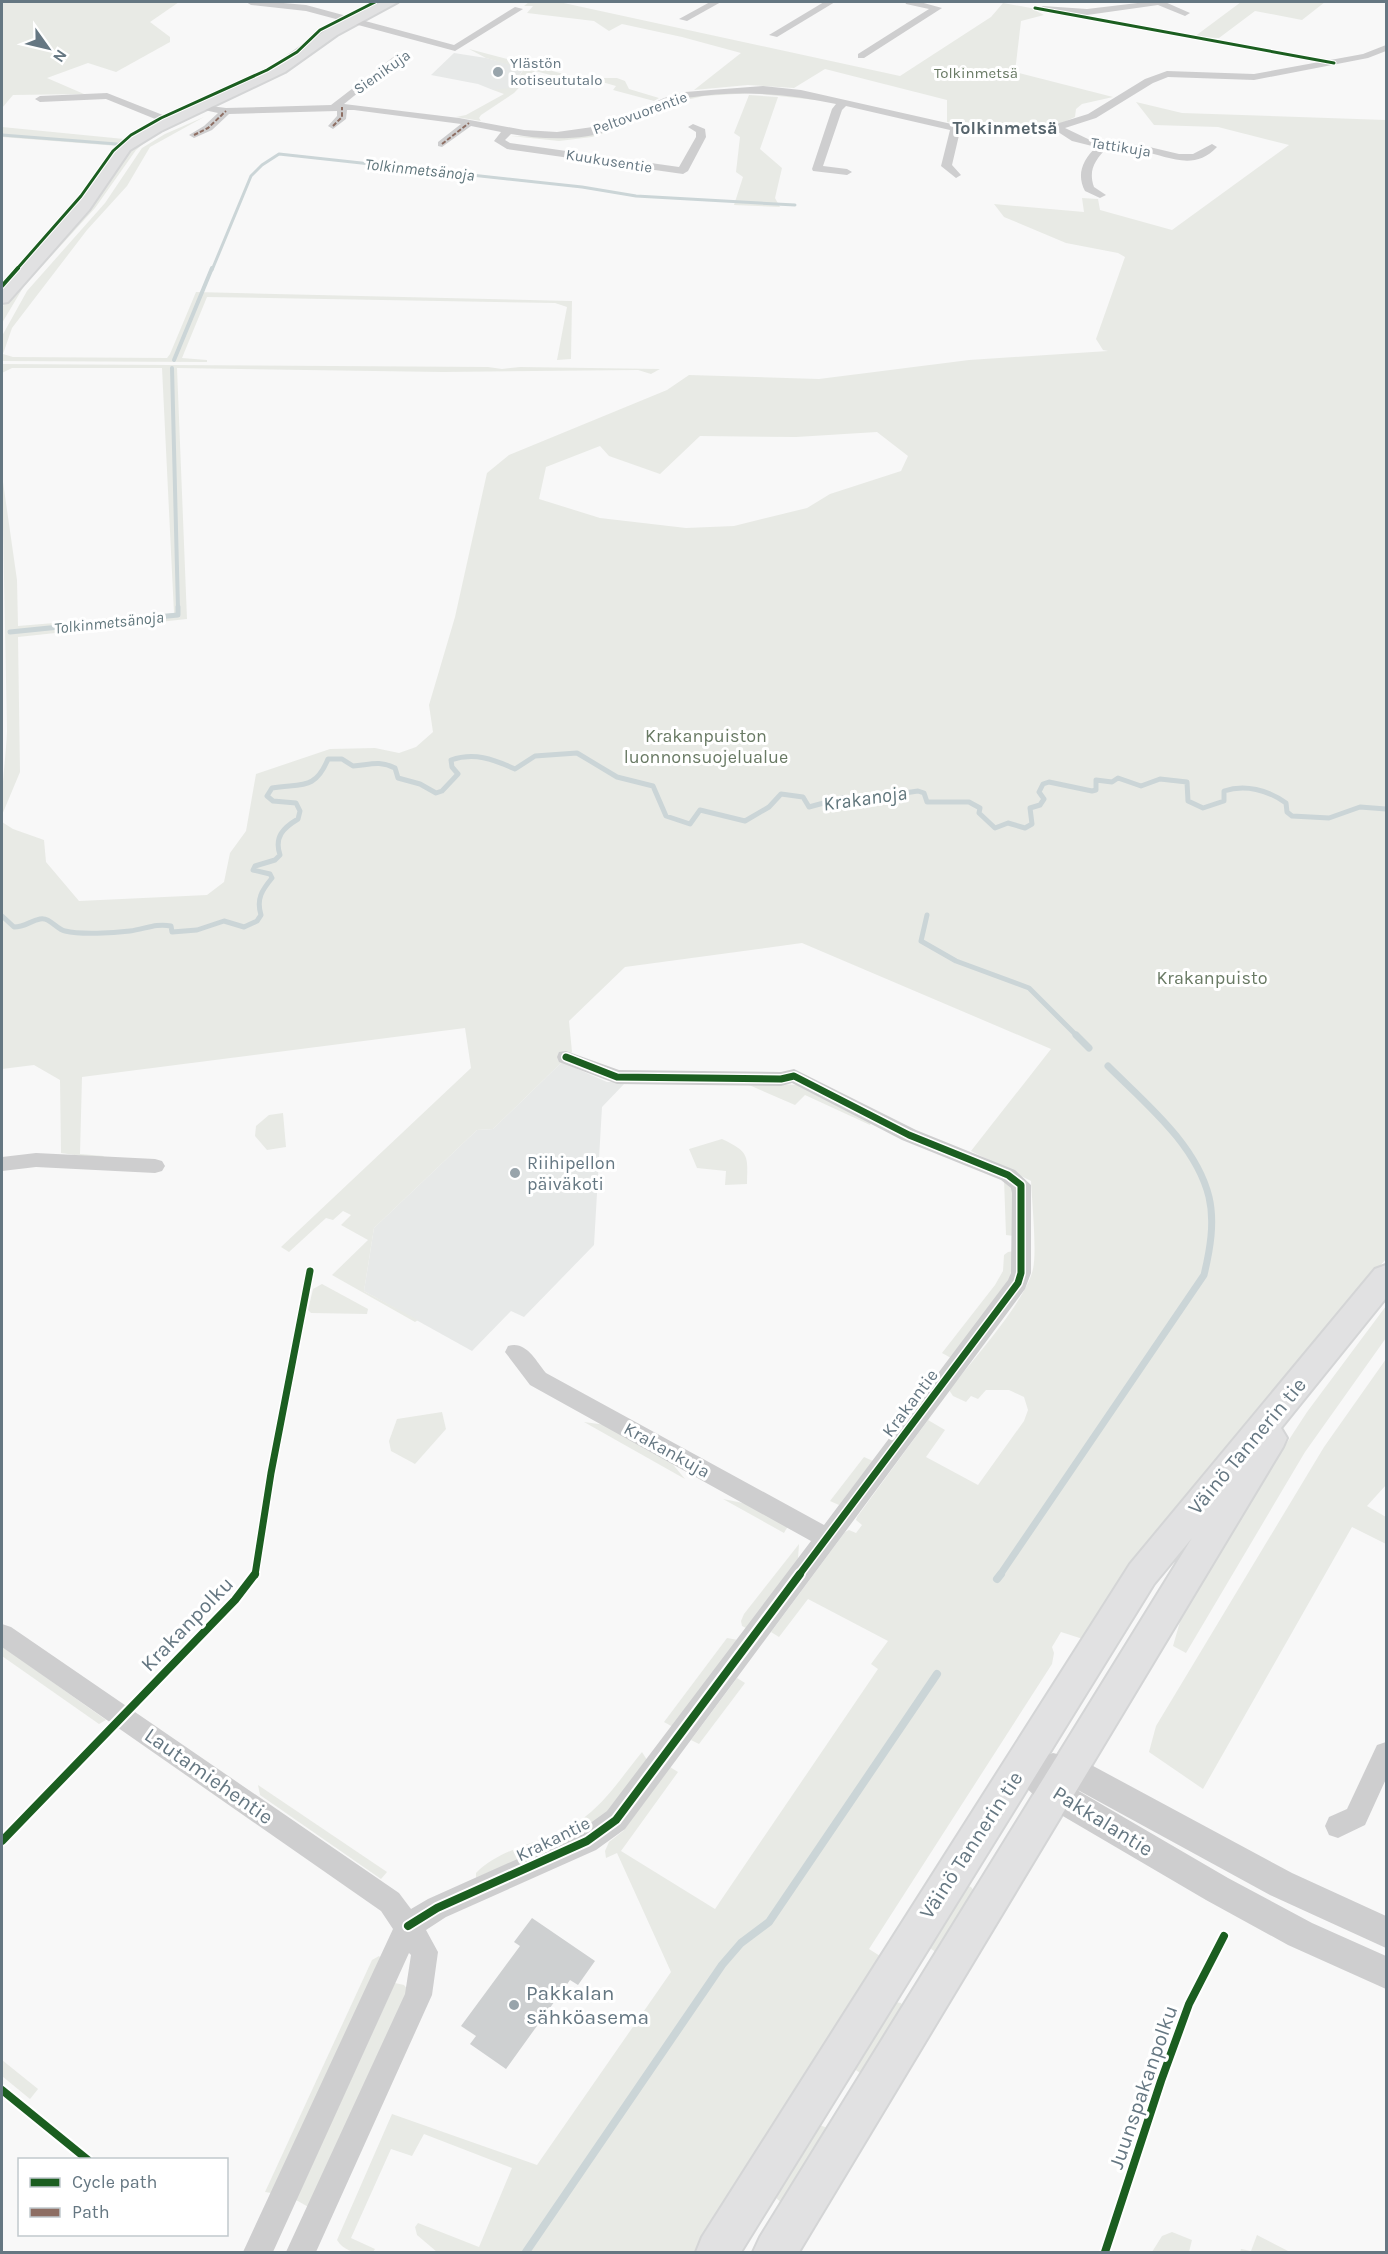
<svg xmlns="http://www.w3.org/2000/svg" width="1388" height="2254" viewBox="0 0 1388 2254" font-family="Karla,sans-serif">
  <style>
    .built { fill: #e7e9e8 }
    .green { fill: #e8eae5; fill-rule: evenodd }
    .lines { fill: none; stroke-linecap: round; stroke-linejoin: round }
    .stream-far4 { stroke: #cbd5d7; stroke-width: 3 }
    .stream-far3 { stroke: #cbd5d7; stroke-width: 4 }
    .stream-far2 { stroke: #cbd5d7; stroke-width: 5 }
    .stream-far1 { stroke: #cbd5d7; stroke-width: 7 }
    .stream { stroke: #cbd5d7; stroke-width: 8 }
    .building { fill: #ced0d1 }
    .secondary-casing { stroke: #d4d5d6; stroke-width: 4 }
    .minor { fill: #cececf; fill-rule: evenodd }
    .tertiary { fill: #cececf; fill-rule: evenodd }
    .secondary { fill: #e1e1e2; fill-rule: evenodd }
    .quiet { stroke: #8d6e63; stroke-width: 2; stroke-dasharray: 4.5 2; stroke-linecap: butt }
    .cycleway-far3-casing { stroke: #fff; stroke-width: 5 }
    .cycleway-far2-casing { stroke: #fff; stroke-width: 6 }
    .cycleway-far1-casing { stroke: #fff; stroke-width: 10 }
    .cycleway-casing { stroke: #fff; stroke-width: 12 }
    .cycleway-far3 { stroke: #1b5e20; stroke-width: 3 }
    .cycleway-far2 { stroke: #1b5e20; stroke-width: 4 }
    .cycleway-far1 { stroke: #1b5e20; stroke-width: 7 }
    .cycleway { stroke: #1b5e20; stroke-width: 8 }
    .poi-dot { fill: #98a4ab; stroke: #fff; stroke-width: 2 }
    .labels { text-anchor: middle; stroke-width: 6; stroke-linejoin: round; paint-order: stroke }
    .far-poi-label { font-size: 15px; fill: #657782; stroke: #fff; text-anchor: start }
    .far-street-label { font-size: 15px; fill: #657782; stroke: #fff }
    .far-park-label { font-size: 15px; fill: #697a64; stroke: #fff }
    .far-water-label { font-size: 16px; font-style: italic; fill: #60767c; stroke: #fff }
    .far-quarter-label { font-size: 18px; font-weight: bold; fill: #57656d; stroke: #fff }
    .park-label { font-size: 18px; fill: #697a64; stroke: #fff }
    .poi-label { font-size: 18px; fill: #657782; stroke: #fff; text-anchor: start }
    .street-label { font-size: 18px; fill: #657782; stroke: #fff }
    .water-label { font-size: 20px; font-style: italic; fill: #60767c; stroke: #fff }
    .near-street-label { font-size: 21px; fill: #657782; stroke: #fff }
    .near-poi-label { font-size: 21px; fill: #657782; stroke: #fff; text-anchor: start }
  </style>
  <rect width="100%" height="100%" fill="#f8f8f8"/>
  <g class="built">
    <polygon points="454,53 486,58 524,68 511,88 507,90 493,90 478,84 431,75"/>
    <polygon points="562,1062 607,1082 626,1082 602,1107 594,1245 524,1317 511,1311 472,1351 364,1291 374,1228 477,1130 493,1129"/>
  </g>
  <g class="green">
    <polygon points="2,2 179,2 150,22 170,37 170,42 116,72 88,63 47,78 84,94 13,95 2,108"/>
    <polygon points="529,2 559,2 900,76 991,17 1003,3 1031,8 1044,15 1021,21 1015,72 1113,97 1082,104 1076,109 1075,117 1062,123 962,125 947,122 947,100 825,69 794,88 748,85 694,90 741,53 682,37 622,24 609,31 594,21 527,13 533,6 524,6"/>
    <polygon points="1241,2 1325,2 1302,20 1255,11 1219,38 1194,37"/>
    <polygon points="469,49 579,78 617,78 625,81 629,89 659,98 654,101 613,90 616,86 602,82 586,84 535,71 514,93 481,115 479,118 481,121 456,117 466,115 504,94 493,90 511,88 524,69 486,58"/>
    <polygon points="771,91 825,101 751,93 704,96 677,102 630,124 592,137 559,141 511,136 546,137 628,123 671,102 705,94"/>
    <polygon points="749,95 778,97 760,149 782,168 775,198 780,207 734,205 743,177 736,172 740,137 734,133"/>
    <path d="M 1136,102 L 1182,113 L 1386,120 L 1386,1259 L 1282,1380 L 1229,1446 L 1086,1640 L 1061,1632 L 1052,1647 L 1054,1653 L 1052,1664 L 869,1949 L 880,1956 L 859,2010 L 708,2252 L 437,2252 L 417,2235 L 415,2227 L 418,2223 L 479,2247 L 512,2168 L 424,2134 L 412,2156 L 391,2149 L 351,2238 L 375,2249 L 373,2252 C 358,2252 346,2254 337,2240 L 392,2114 L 537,2165 L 671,1972 L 617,1853 L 606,1858 L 605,1851 L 609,1842 L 623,1831 L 670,1767 L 678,1772 L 621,1851 L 715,1909 L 878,1669 L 871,1664 L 888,1641 L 808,1599 L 779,1637 L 771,1632 L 845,1532 L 849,1530 L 856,1533 L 862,1525 L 856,1520 L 857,1517 L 928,1420 L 945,1430 L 926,1457 L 978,1485 L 1024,1421 L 1028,1410 L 1024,1397 L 1009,1390 L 986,1390 L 978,1399 L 971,1396 L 966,1402 L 953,1396 L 949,1390 C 971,1362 1026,1301 1033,1269 C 1037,1251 1032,1202 1031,1181 L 971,1151 L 1051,1049 L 802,943 L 625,967 L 569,1021 L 572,1052 L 564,1060 L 493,1129 L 477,1130 L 374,1228 L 364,1291 L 418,1320 L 415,1322 L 332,1275 L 368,1240 L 341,1225 L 351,1215 L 343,1211 L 333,1220 L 326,1218 L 289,1252 L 281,1247 L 471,1068 L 465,1028 L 82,1077 L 80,1154 L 104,1156 L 102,1159 L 61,1153 L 60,1080 L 34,1065 L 2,1069 L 2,822 L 13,829 L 44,840 L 46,862 L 79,901 L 207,895 L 224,882 L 230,853 L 246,831 L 256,774 L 330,749 L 375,748 L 399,753 L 416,747 L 433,732 L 429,705 L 455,617 L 487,473 L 509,455 L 667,390 L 689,375 L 819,379 L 969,360 L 1108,351 L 1103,350 L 1096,339 L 1125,257 L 1118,253 L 1066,243 L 1004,217 L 994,204 L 1084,212 L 1082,198 L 1098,199 L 1100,210 L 1172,230 L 1289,145 L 1218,127 L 1154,125 ZM 877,432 L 908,456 L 901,471 L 830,494 L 807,508 L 734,526 L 686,528 L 600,518 L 539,499 L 546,467 L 600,446 L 609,456 L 660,474 L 700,436 L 796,437 Z"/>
    <polygon points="204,117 150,147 127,186 87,230 12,328 3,354 13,357 167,358 170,354 196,292 572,301 571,359 557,360 567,307 555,303 207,297 182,358 207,360 207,362 2,361 2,336 27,291 105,203 142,148 165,134"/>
    <polygon points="181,120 185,121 150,138 136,150 95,208 24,286 2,323 2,307 91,206 126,156 141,141"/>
    <polygon points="2,127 124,139 118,146 2,137"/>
    <path d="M 2,364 L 488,367 L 502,369 L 520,367 L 660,369 L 651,374 L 638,370 L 443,372 L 177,368 L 187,619 L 18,637 L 20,772 L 2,815 C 1,786 6,759 7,731 L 2,475 L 17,580 L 18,626 L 174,613 L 162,368 L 12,368 L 2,373 Z"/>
    <polygon points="742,1082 799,1085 871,1123 870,1125 805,1095 795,1105"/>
    <polygon points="283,1113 286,1147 267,1150 255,1136 256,1126 269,1115"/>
    <path d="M 722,1139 C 749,1152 748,1155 747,1184 L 725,1185 L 726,1171 L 697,1168 L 689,1149 Z"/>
    <polygon points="1004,1179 1014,1187 1014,1236 1006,1235"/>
    <polygon points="1014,1251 1010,1278 951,1358 942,1353 995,1285 1003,1271 1004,1255 1008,1252"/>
    <polygon points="322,1284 368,1309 367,1314 311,1313 308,1310 313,1289"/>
    <polygon points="1386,1306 1386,1338 1305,1452 1186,1653 1173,1646 1183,1611 1258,1487 1307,1412"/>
    <polygon points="1386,1359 1386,1485 1367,1506 1386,1517 1386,1544 1352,1527 1203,1789 1149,1752 1156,1726 1324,1447"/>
    <polygon points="442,1412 446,1429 415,1464 391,1451 389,1441 397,1419"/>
    <polygon points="584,1422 606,1425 670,1461 685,1479"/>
    <polygon points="864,1457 873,1461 839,1505 830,1501"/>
    <polygon points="723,1499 748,1504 788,1526 784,1533"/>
    <polygon points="799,1544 798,1559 746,1628 742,1626 741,1621 744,1614"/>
    <polygon points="727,1638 738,1640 673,1727 664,1722"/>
    <polygon points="2,1646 106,1720 99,1724 2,1656"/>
    <polygon points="737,1678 745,1683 699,1744 691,1740"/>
    <path d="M 642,1752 L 647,1760 L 611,1809 L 585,1830 L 476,1878 L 476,1873 C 504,1845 547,1843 579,1821 C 605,1804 623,1775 642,1752 Z"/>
    <polygon points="258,1785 387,1872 381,1879 260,1795"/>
    <polygon points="965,1885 971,1887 974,1891 937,1953 927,1946"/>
    <polygon points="379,1956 382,1959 277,2194 265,2192 372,1960"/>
    <polygon points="395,1983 404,1985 408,1990 312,2209 296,2200"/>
    <polygon points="894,2002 901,2003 904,2008 863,2075 853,2068"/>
    <polygon points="2,2060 38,2089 30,2099 2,2076"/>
    <polygon points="819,2125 825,2127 829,2132 784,2205 774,2196"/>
    <polygon points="1172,2232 1192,2240 1189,2252 1152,2252 1162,2236"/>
    <polygon points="1257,2235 1290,2252 1240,2252 1241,2249 1251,2251"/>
  </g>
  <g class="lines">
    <g class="stream-far4">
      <polyline points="2,135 117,144"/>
      <polyline points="212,270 251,176 262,165 279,154 582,187 636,196 795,205"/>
    </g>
    <g class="stream-far3">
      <polyline points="174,360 212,268"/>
      <polyline points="172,368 178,609"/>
    </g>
    <g class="stream-far2">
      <polyline points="10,632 178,615 178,607"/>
      <polyline points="927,915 921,941 956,961 1029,988 1077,1036"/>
      <path d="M 2,916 L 14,927 C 25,927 30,921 40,919 C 50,917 56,929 65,931 C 81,935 113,933 130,931 C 145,929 156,923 171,926 L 172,932 L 197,930 L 224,921 L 244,927 L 257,921 L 261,915 C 256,899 262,890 272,878 L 270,874 L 253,870 L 255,866 L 275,860 L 280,855 C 274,837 283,828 298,819 L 300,811 L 296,803 L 273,801 L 267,796 L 272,788 C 301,783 315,791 328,759 L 342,759 L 353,766 C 369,765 379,760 395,768 L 398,778 L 420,784 L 436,793 L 442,791 L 458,774 L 452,767 L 451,760 C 474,752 493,759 515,769 L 535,756 L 577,753 L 617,777 L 653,786 L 666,816 L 690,824 L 700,810 L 745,821 L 769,807 L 781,794 L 803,797 L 809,807 L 842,798 L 884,796 L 918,791 L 924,793 L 927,802 L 969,802 L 980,808 L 979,813 L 995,828 L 1008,823 L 1025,828 L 1032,824 L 1030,808 L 1040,805 L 1044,799 L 1039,792 L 1043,784 L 1049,782 L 1092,791 L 1096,790 L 1096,780 L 1112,782 L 1118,778 L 1141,786 L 1160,779 L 1187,782 L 1188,801 L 1203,808 L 1224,801 L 1224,791 C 1245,784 1268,790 1286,803 L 1287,812 L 1292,816 L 1329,818 L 1360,807 L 1386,809"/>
    </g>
    <g class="stream-far1">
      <polyline points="1076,1035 1089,1048"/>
      <path d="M 1000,1575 L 1204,1275 C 1210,1250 1215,1222 1209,1197 C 1196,1144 1145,1103 1108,1066"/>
    </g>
    <g class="stream">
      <polyline points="997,1579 1001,1574"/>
      <polyline points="526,2252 722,1965 741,1943 769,1922 937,1674"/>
    </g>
  </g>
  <polygon class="building" points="532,1918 595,1961 578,1985 570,1980 506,2069 470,2044 476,2036 461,2026 520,1946 514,1942"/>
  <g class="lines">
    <defs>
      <g id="secondary">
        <polygon points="381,2 398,2 337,35 285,72 161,131 130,150 89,210 8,302 2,303 2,288 77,204 120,144 151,125 275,66 327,29"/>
        <polygon points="1386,1265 1386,1298 1281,1428 1287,1438 1283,1447 799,2252 753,2252 760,2237 1192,1538 1154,1584 741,2252 696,2252 702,2237 1130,1564 1375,1269"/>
      </g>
    </defs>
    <use href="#secondary" class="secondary-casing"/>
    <g class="minor">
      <polygon points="246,2 272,2 306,5 454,45 515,7 523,9 455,51 306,11 251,5"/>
      <polygon points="710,2 721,2 687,21 679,19"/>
      <polygon points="824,2 835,2 777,37 769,35"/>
      <polygon points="905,2 920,2 942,8 864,58 858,58 858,54 929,9 906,4"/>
      <polygon points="1146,2 1165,2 1190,13 1185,16 1158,5 1087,15 1057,14 1038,9 1043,6 1087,9"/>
      <path d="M 1386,45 L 1386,51 L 1368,58 L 1254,80 L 1168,77 L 1153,83 L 1096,118 L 1065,128 L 1088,139 L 1141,145 L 1179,154 L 1193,154 L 1212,144 L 1217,147 C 1194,172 1168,156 1141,151 C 1130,149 1118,149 1107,148 C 1095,160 1088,170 1094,187 L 1106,195 L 1100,198 L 1085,191 C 1076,174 1083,160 1096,147 L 1072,141 L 1055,130 L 960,131 L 952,165 L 961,175 L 956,178 L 941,166 L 950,130 L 846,106 L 842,110 L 823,166 L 847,169 L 852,172 L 847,175 L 813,171 L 812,169 L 832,109 L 836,104 C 787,93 737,90 687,98 C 661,102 639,119 615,129 C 583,141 544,140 511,134 L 505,140 L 510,143 L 679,167 L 696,137 L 696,132 L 688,127 L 693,124 L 705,129 L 706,137 L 688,171 L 683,174 L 507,149 L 494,141 L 501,132 L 471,126 L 442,147 L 438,146 L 438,142 L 461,124 L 354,110 L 347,110 L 346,119 L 333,129 L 328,126 L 337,116 L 337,111 L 229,114 L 212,130 L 194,138 L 189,135 L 204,126 L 218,113 L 195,108 L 195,104 L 226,108 L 331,105 L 396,55 L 399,56 L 399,60 L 344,104 L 459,118 L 524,130 L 557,132 L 607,125 L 664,98 L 685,92 L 763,86 L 801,90 L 956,125 L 1056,124 L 1088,114 L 1145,79 L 1167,71 L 1254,74 L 1363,54 Z"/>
      <polygon points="107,93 173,119 174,121 165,123 106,99 40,102 35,99 40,96"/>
      <path d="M 566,1051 L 619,1070 L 781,1072 L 794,1069 L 916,1130 L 1015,1170 L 1031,1185 L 1031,1273 L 1025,1289 L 625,1829 L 596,1850 L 446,1917 L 426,1930 L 438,1952 L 432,1995 L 316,2252 L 286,2252 L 405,1994 L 411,1955 L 409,1953 L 273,2252 L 243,2252 L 393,1929 L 381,1911 L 2,1647 L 2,1624 L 11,1627 L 399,1893 L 411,1909 L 428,1899 L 578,1832 L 607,1811 L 811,1541 L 530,1385 L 505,1352 L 508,1346 C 526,1340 536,1361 546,1373 L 824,1525 L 1008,1280 L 1011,1273 L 1012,1193 L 1011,1188 L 1001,1180 L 902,1140 L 792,1083 L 781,1086 L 617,1084 L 559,1062 L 557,1057 L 559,1052 Z"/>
      <polygon points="36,1153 155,1159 162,1161 165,1166 162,1171 155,1173 36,1167 2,1171 2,1157"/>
      <polygon points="1386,1742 1386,1779 1365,1825 1338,1838 1329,1835 1325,1826 1329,1817 1347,1809 1377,1745"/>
    </g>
    <polygon class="tertiary" points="1023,1750 1034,1754 1041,1760 1042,1757 1053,1753 1082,1760 1292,1873 1386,1916 1386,1948 1270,1895 1065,1783 1228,1878 1312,1923 1386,1956 1386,1989 1288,1945 1206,1900 1044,1805 1012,1774 1007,1764 1012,1754"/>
    <use href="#secondary" class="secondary"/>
    <g class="quiet">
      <polyline points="333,126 342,117 342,107"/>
      <polyline points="194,135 208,128 226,111"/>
      <polyline points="442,144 469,123"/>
    </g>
    <defs>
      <g id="cycleway-far3">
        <polyline points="1035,8 1334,63"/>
        <polyline points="16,270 81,196 113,151 131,135 161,118 267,70 297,52 320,30 375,2"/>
      </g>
      <polyline id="cycleway-far2" points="2,286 18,268"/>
      <g id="cycleway-far1">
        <polyline points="566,1057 617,1077 781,1079 794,1076 909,1135 1008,1175 1021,1185 1021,1273 1018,1283 799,1575"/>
        <polyline points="255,1575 271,1473 310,1271"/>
      </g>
      <g id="cycleway">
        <polyline points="2,1841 235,1600 255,1574"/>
        <polyline points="408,1926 437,1908 587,1841 616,1820 800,1574"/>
        <polyline points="2,2090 88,2160"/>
        <polyline points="1105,2252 1161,2081 1189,2004 1224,1936"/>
      </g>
    </defs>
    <use href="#cycleway-far3" class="cycleway-far3-casing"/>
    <use href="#cycleway-far2" class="cycleway-far2-casing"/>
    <use href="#cycleway-far1" class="cycleway-far1-casing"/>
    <use href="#cycleway" class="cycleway-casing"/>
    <use href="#cycleway-far3" class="cycleway-far3"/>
    <use href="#cycleway-far2" class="cycleway-far2"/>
    <use href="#cycleway-far1" class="cycleway-far1"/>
    <use href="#cycleway" class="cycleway"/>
  </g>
  <g class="poi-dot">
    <circle cx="498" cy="72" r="6"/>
    <circle cx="515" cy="1173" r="6"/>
    <circle cx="514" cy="2005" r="6"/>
  </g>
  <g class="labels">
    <g class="far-poi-label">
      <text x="510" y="68">Ylästön<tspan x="510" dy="17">kotiseututalo</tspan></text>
    </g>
    <g class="far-street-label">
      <text transform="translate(382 72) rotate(-35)" y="5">Sienikuja</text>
      <text transform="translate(640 113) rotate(-20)" y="5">Peltovuorentie</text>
      <text transform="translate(1121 147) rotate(9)" y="5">Tattikuja</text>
      <text transform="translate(609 161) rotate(9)" y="5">Kuukusentie</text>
    </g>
    <g class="far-park-label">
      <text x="976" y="78">Tolkinmetsä</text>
    </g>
    <g class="far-water-label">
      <text transform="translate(420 169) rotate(6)" y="6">Tolkinmetsänoja</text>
      <text transform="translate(109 622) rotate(-6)" y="6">Tolkinmetsänoja</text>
    </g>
    <g class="far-quarter-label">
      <text x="1005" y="134">Tolkinmetsä</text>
    </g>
    <g class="park-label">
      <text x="706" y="742">Krakanpuiston<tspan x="706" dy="21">luonnonsuojelualue</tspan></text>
      <text x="1212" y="984">Krakanpuisto</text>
    </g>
    <g class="poi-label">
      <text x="527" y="1169">Riihipellon<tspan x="527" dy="21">päiväkoti</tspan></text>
    </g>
    <g class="street-label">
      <text transform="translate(910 1403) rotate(-53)" y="6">Krakantie</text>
      <text transform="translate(667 1450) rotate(29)" y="6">Krakankuja</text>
      <text transform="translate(553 1839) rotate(-26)" y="6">Krakantie</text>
    </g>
    <g class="water-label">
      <text transform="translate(865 798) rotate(-8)" y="7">Krakanoja</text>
    </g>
    <g class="near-street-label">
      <text transform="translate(1247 1446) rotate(-50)" y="7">Väinö Tannerin tie</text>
      <text transform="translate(187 1624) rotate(-46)" y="7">Krakanpolku</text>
      <text transform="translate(209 1776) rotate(35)" y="7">Lautamiehentie</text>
      <text transform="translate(1103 1821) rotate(32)" y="7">Pakkalantie</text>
      <text transform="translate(971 1845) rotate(-57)" y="7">Väinö Tannerin tie</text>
      <text transform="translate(1143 2087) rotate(-71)" y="7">Juunspakanpolku</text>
    </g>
    <g class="near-poi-label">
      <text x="526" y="2000">Pakkalan<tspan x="526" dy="24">sähköasema</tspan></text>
    </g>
  </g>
  <rect width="1388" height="2254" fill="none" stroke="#657782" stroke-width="6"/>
  <rect x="18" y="2158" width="210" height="78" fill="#ffffff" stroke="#c1c9cd" stroke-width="1.5"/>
  <rect x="30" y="2178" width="30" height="9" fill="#1b5e20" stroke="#c1c9cd" stroke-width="1.5"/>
  <text x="72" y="2188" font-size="18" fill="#657782">Cycle path</text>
  <rect x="30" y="2208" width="30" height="9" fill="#8d6e63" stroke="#c1c9cd" stroke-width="1.5"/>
  <text x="72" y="2218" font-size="18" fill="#657782">Path</text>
  <g transform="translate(48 48) rotate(124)" stroke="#ffffff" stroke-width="4.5" paint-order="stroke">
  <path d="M0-4.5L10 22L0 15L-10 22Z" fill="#657782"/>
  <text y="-9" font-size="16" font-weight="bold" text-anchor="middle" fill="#657782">N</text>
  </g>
</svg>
